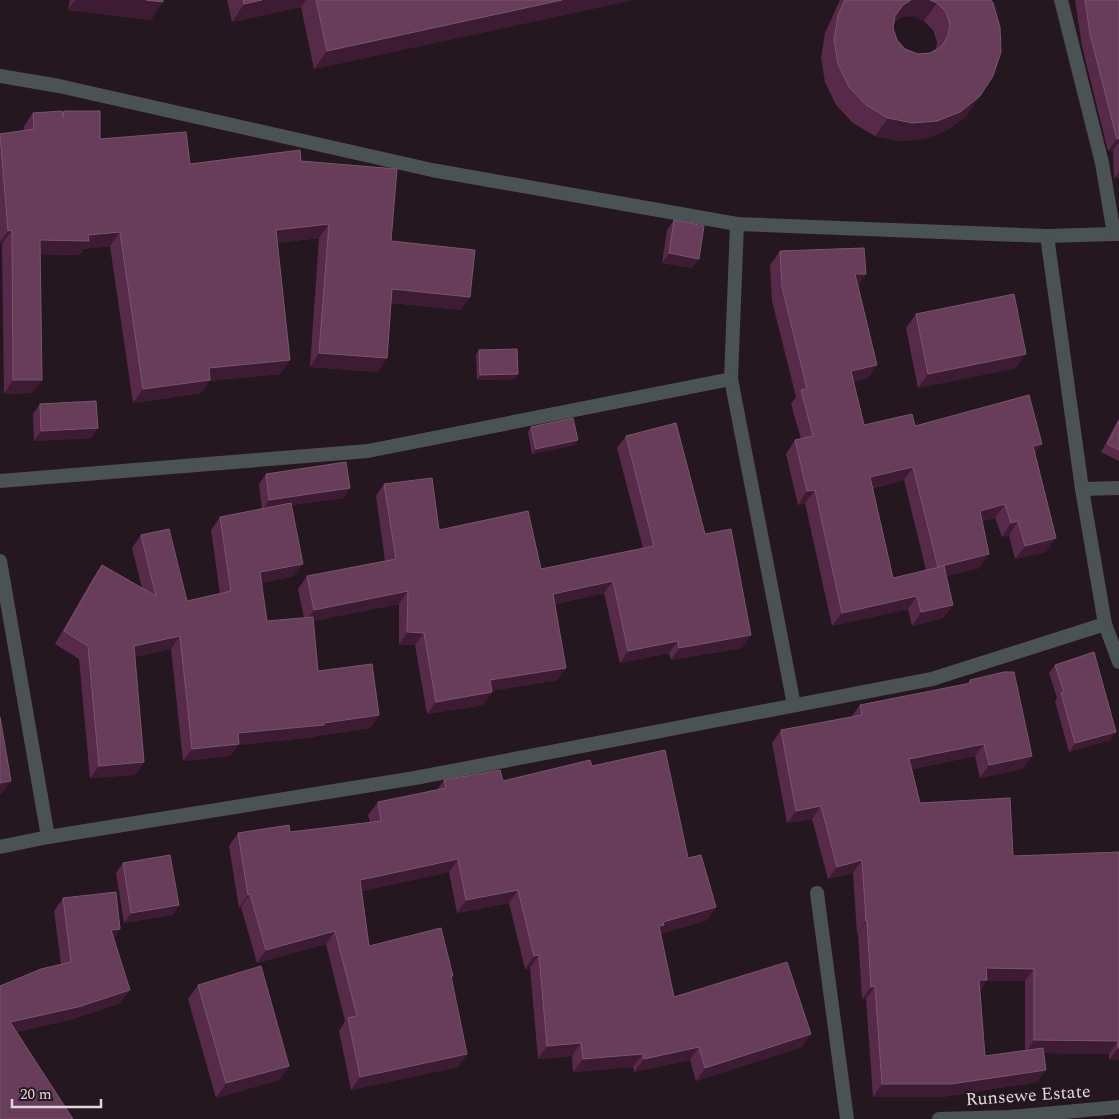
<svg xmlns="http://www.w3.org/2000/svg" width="1119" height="1119" viewBox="0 0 1119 1119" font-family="Spectral,serif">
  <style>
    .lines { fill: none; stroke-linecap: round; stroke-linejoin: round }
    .minor { stroke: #4a5253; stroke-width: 14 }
    .tertiary { stroke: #4a5253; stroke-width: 14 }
    .wall { fill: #582a49; fill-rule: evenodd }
    .shaded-wall { fill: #3d1b32 }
    .building { fill: #673d59; stroke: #7a556d }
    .labels { text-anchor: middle; stroke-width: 5; stroke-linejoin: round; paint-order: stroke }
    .street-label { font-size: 18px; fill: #e0d7dc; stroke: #24171f }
  </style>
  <rect width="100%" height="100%" fill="#24171f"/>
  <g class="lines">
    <g class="minor">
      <polyline points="0,76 59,86 432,170 737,224 1047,236 1114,234"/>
      <polyline points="737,224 731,379 794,705"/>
      <polyline points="0,481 368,451 731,379"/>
      <polyline points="1082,489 1119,488"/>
      <polyline points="0,561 48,837"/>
      <polyline points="1105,624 1119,662"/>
      <polyline points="0,847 48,837 415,778 932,679 1105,624 1082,489 1047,236"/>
      <polyline points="817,893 847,1119"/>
      <polyline points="939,1119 1010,1117 1119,1107"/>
    </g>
    <polyline class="tertiary" points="1061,0 1102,163 1114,234 1119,234"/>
  </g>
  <g class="wall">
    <polygon points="70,0 163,0 151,20 68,10"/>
    <polygon points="227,0 633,0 314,69 301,7 232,22"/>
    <path d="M 840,0 L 991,0 L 967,115 L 948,130 L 924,139 L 900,141 L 875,136 L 853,123 L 836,105 L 825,82 L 821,58 L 825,33 ZM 913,16 L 924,21 L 933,30 L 937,42 L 936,49 L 930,53 L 918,54 L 905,49 L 897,40 L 893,28 L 895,21 L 901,17 Z"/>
    <polygon points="1075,0 1119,0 1119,178 1114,178 1113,150 1108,151 1082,46"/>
    <polygon points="64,111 100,139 190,164 301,161 391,241 461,310 391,303 387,358 377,372 310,367 319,238 277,243 290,360 280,374 209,381 201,393 133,403 110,246 83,249 79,255 40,254 42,380 32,393 4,394 2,244 0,244 0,135 24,130 24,126 33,113 62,113"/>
    <polygon points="674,220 692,268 662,263 667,230"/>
    <path d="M 780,251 L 866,274 L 858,285 L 877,365 L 868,378 L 853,382 L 864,425 L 915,426 L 1035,454 L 1046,552 L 1015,559 L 1009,535 L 1002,537 L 995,518 L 982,521 L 979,568 L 946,576 L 953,605 L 943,618 L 912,626 L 908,609 L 832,626 L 805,503 L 798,505 L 786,454 L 795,440 L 801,439 L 791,404 L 796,397 L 772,301 L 770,265 ZM 904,480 L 926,570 L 893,578 L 873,488 Z"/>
    <polygon points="916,314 1016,368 918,388 906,328"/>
    <polygon points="479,350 518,374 515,379 477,380 476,355"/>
    <polygon points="40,404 98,428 91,438 34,441 33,414"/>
    <polygon points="1119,418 1119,461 1101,452"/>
    <polygon points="531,427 575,445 532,454 528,432"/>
    <polygon points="626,436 705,534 742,648 671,660 669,653 620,663 604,593 555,604 566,668 557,680 491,691 492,692 483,705 427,714 415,645 399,645 399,604 313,621 318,671 379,715 370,728 316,736 315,737 238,745 230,756 183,761 171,649 134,657 144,762 135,775 90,778 79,659 55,644 93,578 102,565 142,588 132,548 141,535 187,601 220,594 211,530 220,517 262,509 259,484 266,474 350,488 343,498 291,505 294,576 261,583 267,621 304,618 298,589 307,576 385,561 376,496 384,484 439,530 541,569 643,548 617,448"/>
    <polygon points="1055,665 1110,740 1069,752 1055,701 1057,698 1049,673"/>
    <path d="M 970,680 L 1023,769 L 980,778 L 975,756 L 912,769 L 920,803 L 1013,856 L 1119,852 L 1119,1060 L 1109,1060 L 1109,1054 L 1044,1053 L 1046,1070 L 1037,1082 L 942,1097 L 873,1097 L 866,999 L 862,999 L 858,934 L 857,934 L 853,873 L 828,879 L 812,819 L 787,823 L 772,743 L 781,730 L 851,717 L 860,705 L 967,684 ZM 986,981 L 1025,981 L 1025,1051 L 985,1056 L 980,991 Z"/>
    <polygon points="592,766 688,858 707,920 660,934 674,997 802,1047 696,1081 690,1060 634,1072 633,1067 573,1072 572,1056 538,1059 530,968 525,969 509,903 457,913 449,872 362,891 369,946 453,976 451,978 467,1054 458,1067 351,1090 339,1031 345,1021 326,944 257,963 241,907 239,908 229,846 238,833 290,832 370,822 368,815 378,802 437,790 444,780 503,781"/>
    <polygon points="123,863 179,905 172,915 124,923 116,873"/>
    <polygon points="63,898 120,929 114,938 121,1003 69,1020 16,1032 0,1119 0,986 61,964 54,911"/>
    <polygon points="198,985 289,1066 279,1080 216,1098 188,999"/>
  </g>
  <g class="shaded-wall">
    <polygon points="75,0 146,0 163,2 151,20 68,10"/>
    <polygon points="262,0 306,0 301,7 232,22 244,4"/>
    <polygon points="562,0 633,0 314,69 327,51"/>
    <polygon points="911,0 930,0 937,3 924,21 913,16 901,17 890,23 903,5"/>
    <polygon points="980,96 967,115 948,130 924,139 900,141 875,136 888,118"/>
    <polygon points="1119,138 1119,142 1113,150 1108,151 1117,139"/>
    <polygon points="1119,172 1119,178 1114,178"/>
    <polygon points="329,224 319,238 266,244 276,230"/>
    <polygon points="12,230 2,244 0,244 0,242 8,231"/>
    <polygon points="120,232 110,246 83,249 79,255 31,254 40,240"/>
    <polygon points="669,253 699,259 692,268 662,263"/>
    <polygon points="855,274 866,274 856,287"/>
    <polygon points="392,289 470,297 461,310 382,302"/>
    <polygon points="319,353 387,358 377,372 310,367"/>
    <polygon points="1026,354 1016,368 918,388 928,374"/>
    <polygon points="290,360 280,374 209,381 201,393 133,403 143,389 209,368"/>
    <polygon points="877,365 868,378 841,385 851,371"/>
    <polygon points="518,374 515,379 477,380 480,375"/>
    <polygon points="13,380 42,380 32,393 4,394"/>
    <polygon points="98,428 91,438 34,441 41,431"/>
    <polygon points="578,440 575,445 532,454 536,449"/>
    <polygon points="1042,444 1032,458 1033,446"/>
    <polygon points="913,467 904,480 861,490 870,477"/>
    <polygon points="350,488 343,498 263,509 269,500"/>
    <polygon points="815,490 805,503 798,505 807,491"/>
    <polygon points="1005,504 995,518 970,525 980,511"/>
    <polygon points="1018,521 1009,535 1002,537 1011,523"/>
    <polygon points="1056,538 1046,552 1015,559 1025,546"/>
    <polygon points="989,554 979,568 928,580 938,567"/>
    <polygon points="303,564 294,576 251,585 260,572"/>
    <polygon points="613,581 604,593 544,606 553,594"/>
    <polygon points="408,591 399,604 305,623 314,610"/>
    <polygon points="917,596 908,609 832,626 842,613"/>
    <polygon points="953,605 943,618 912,626 921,612"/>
    <polygon points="407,632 424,633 415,645 399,645"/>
    <polygon points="751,635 742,648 671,660 679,648"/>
    <polygon points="180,636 171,649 125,659 134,646"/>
    <polygon points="678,641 669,653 620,663 628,651"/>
    <polygon points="566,668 557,680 481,693 490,680"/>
    <polygon points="492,692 483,705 427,714 436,702"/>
    <polygon points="379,715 370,728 316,736 315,737 238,745 230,756 183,761 192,749 238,733"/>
    <polygon points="1116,732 1110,740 1069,752 1075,743"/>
    <polygon points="984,744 975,756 900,771 909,759"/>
    <polygon points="1032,756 1023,769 980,778 989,765"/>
    <polygon points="144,762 135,775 90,778 99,766"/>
    <polygon points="11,781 2,794 0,795 0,783"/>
    <polygon points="821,806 812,819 787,823 796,811"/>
    <polygon points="458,859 449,872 351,893 360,880"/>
    <polygon points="862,860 853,873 828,879 837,867"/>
    <polygon points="518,890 509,903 457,913 466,900"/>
    <polygon points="250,894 241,907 239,908 248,895"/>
    <polygon points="179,905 172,915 124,923 131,913"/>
    <polygon points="716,907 707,920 657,935 659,926 663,922"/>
    <polygon points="866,921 867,921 858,934 857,934"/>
    <polygon points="120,929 111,942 111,930"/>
    <polygon points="335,931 326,944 257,963 266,950"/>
    <polygon points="539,955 530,968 525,969 534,956"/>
    <polygon points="986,968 1034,969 1025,981 986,981 978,993 970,993"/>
    <polygon points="875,986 866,999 862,999 871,987"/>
    <polygon points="130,990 121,1003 69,1020 1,1035 10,1022"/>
    <polygon points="811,1034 802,1047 696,1081 705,1068"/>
    <polygon points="1034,1040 1118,1041 1109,1054 1025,1053"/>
    <polygon points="581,1043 572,1056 538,1059 547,1046"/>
    <polygon points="699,1047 690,1060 634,1072 644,1059"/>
    <polygon points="1118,1048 1119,1048 1119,1060 1109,1060"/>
    <polygon points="467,1054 458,1067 351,1090 360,1077"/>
    <polygon points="643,1054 633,1067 573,1072 583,1059"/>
    <polygon points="289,1066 279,1080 216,1098 226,1083"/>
    <polygon points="1046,1070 1037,1082 942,1097 873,1097 882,1084"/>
  </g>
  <g class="building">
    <polygon points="146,0 163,0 163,2"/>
    <polygon points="243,0 262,0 244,4"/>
    <polygon points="316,0 562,0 327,51"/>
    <polygon points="845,0 911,0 903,5 895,16 893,28 897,40 905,49 918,54 930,53 941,47 948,36 950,24 946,12 937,3 930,0 991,0 993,3 1000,27 1001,52 993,76 980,96 960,112 937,121 912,123 888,118 866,105 849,87 838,64 834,40 838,15"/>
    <polygon points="1085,0 1119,0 1119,138 1117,139 1090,34"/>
    <polygon points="62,111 63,117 64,111 100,111 100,139 186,132 190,164 300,150 301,161 397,169 391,241 475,250 470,297 392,289 387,358 319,353 329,224 276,230 290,360 209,368 210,380 143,389 120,232 88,235 89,241 40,240 42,380 13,380 12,230 8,231 0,134 34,129 33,113"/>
    <polygon points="674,220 704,226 699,259 669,253"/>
    <polygon points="864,248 866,274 855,274 877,365 851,371 864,425 912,414 915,426 1029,395 1042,444 1033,446 1056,538 1025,546 1018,521 1011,523 1005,504 980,511 989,554 938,567 913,467 870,477 893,578 944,566 953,605 921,612 917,596 842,613 815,490 807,491 795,440 813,436 801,390 807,389 782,287 780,251"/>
    <polygon points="1014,294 1026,354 928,374 916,314"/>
    <polygon points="517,349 518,374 480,375 479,350"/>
    <polygon points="96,401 98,428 41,431 40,404"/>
    <polygon points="573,418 578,440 536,449 531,427"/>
    <polygon points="1119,421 1119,450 1107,444"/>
    <polygon points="676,423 705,534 731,529 751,635 679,648 678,641 628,651 613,581 553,594 566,668 490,680 492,692 436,702 424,633 407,632 408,591 314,610 307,576 396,559 384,484 432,478 439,530 528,511 541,569 654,546 626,436"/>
    <polygon points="346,462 350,488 269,500 266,474"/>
    <polygon points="291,503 303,564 260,572 267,621 313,617 318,671 372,664 379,715 324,723 324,725 238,733 239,744 192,749 180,636 134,646 144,762 99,766 88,646 64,631 102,565 156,596 141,535 169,529 187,601 231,591 220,517"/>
    <polygon points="1094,652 1116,732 1075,743 1061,693 1064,692 1055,665"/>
    <polygon points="1004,672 1014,672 1032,756 989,765 984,744 909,759 920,803 1010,798 1013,856 1119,852 1119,1048 1118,1048 1118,1041 1034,1040 1034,969 986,968 987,980 979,980 985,1056 1043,1048 1046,1070 951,1084 882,1084 875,986 871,987 867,921 866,921 862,860 837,867 821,806 796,811 781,730 862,715 860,705 971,683 970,680"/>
    <polygon points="0,717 11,781 0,783"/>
    <polygon points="665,750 688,858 701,855 716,907 663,922 664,925 659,926 674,997 787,962 811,1034 705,1068 699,1047 644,1059 643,1054 583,1059 581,1043 547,1046 539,955 534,956 518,890 466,900 458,859 360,880 369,946 441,928 453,976 451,976 467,1054 360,1077 348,1018 357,1016 335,931 266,950 250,894 248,895 238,833 289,825 290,832 381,821 378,802 446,788 444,780 500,770 503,781 590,760 592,766"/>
    <polygon points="170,855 179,905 131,913 123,863"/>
    <polygon points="116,892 120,929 111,930 130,990 78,1007 10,1022 73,1119 0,1119 0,986 41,969 71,962 63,898"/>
    <polygon points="261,966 289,1066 226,1083 198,985"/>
  </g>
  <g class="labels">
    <g class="street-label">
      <text transform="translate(1028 1095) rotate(-4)" y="6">Runsewe Estate</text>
    </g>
  </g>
  <path d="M12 1099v8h89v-8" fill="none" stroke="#e0d7dc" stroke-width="2.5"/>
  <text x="20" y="1099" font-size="15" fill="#e0d7dc" stroke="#24171f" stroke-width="4" paint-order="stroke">20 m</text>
</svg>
